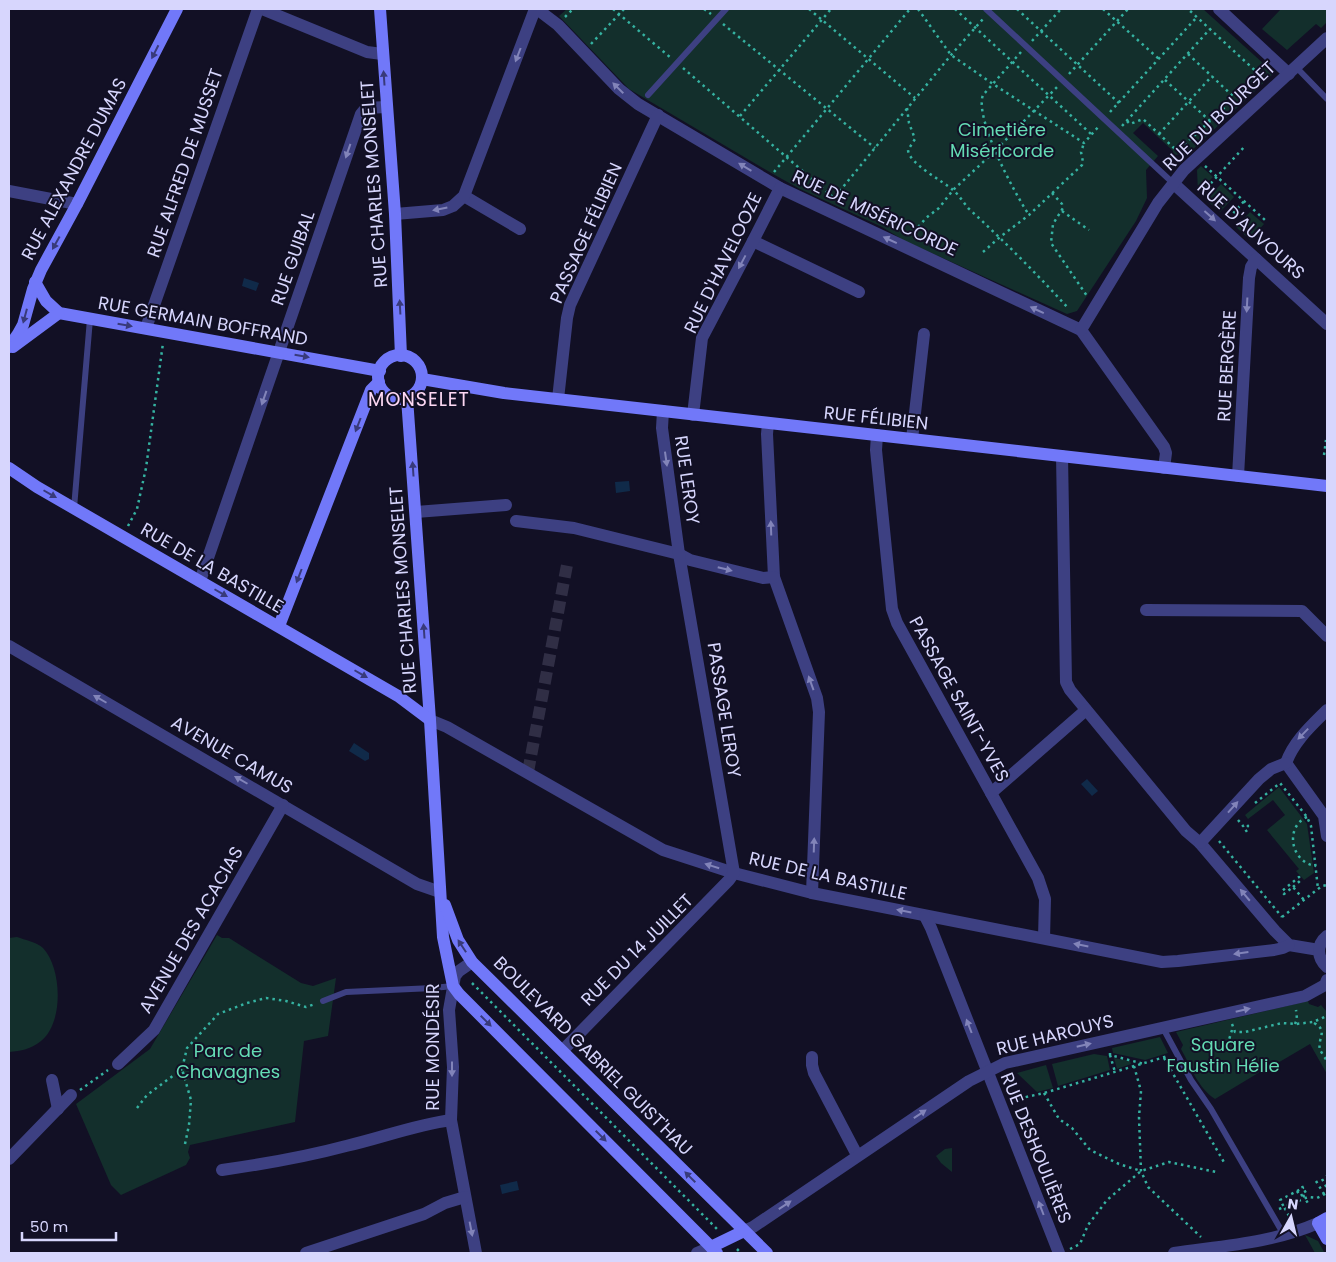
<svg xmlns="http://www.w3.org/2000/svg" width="1336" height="1262" viewBox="0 0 1336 1262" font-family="Poppins,sans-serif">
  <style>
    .green { fill: #132f2c }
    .water { fill: #102a49 }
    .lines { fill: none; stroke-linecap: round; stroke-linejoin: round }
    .street-tunnel { stroke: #302e45; stroke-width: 12; stroke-dasharray: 12 6; stroke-linecap: butt }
    .path { stroke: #35b2a1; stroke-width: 2.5; stroke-dasharray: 2.5 4; stroke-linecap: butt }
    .lane { stroke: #3d4082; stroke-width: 6 }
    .street { stroke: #3d4082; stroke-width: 12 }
    .secondary { stroke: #7178f9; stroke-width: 12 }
    .oneway { fill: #383a7a }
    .oneway2 { fill: #8284b9 }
    .labels { text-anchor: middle; stroke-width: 4; stroke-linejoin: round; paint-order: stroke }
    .street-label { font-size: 18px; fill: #d7d6fd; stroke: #121025 }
    .park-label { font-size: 18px; fill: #64dbb4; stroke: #121025 }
    .neighbourhood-label { font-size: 19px; letter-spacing: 1px; fill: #fdd8f3; stroke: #121025 }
  </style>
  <rect width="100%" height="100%" fill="#121025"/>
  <g class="green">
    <polygon points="567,9 1203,9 1274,73 1188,154 1173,155 1173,151 1143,123 1133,133 1158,156 1146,170 1147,198 1136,221 1077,311 1067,314 905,241 882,227 800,189 773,174 629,89 559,16"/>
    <polygon points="1281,9 1327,9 1327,22 1321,28 1316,24 1287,50 1262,29"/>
    <polygon points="1201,166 1213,177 1198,192 1197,170"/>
    <polygon points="1221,184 1234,197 1220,212 1206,200"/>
    <polygon points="1250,212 1264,224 1250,240 1236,227"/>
    <polygon points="1279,787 1307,824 1314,873 1304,880 1296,871 1299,869 1267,830 1285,815 1273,800 1248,819 1245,815"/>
    <polygon points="217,935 222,938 229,938 301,983 313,986 336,978 328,1036 304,1041 295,1122 190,1145 188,1152 190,1158 186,1165 121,1195 111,1185 76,1104 150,1049"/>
    <path d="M 17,937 C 25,940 37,942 43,948 C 62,968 64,1023 41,1041 C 31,1049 21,1051 9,1052 L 9,938 Z"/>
    <path d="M 1308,1001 L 1309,1004 L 1318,1007 L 1321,1005 L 1327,1012 L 1327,1074 L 1310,1044 L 1276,1064 L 1275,1063 L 1215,1099 C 1198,1088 1191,1067 1181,1049 L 1183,1045 L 1176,1032 Z"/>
    <polygon points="1160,1037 1168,1053 1145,1060 1113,1053 1112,1048"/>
    <polygon points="1094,1054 1107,1056 1110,1070 1058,1086 1052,1064"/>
    <polygon points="1114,1058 1130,1061 1131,1064 1117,1069"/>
    <polygon points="1046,1065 1053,1088 1037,1092 1017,1073"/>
    <polygon points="952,1148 952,1172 941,1163 936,1156 945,1149"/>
    <polygon points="1305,1235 1318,1241 1324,1252 1315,1253"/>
  </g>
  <g class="water">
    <polygon points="244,278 259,283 256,291 242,286"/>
    <polygon points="629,481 630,491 616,493 615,482"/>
    <polygon points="354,743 369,753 369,759 365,761 349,751"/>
    <polygon points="1087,779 1098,791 1092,796 1081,784"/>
    <polygon points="517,1181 519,1190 502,1194 500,1185"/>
  </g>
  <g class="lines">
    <polyline class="street-tunnel" points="528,772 567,565"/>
    <g class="path">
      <polyline points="613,9 671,58"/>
      <polyline points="704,9 711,14"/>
      <polyline points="809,9 915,98"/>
      <polyline points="918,9 951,55 993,84 1084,143 1099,126"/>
      <polyline points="955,9 1091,134"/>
      <polyline points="1017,9 1119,103"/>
      <polyline points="1103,9 1159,59"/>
      <polyline points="565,17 573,9"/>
      <polyline points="723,24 875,148"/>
      <polyline points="1032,41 1061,9"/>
      <polyline points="591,44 624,9"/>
      <path d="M 1021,52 L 983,95 C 974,118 1015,194 1029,215"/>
      <polyline points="1188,54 1235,98"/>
      <polyline points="683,68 834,198 951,55 983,19"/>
      <polyline points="1069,74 1128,9"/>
      <polyline points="1165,80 1210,121"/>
      <path d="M 907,108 L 909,123 L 915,139 L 908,150 C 909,164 943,181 953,190 C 959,195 963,202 968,208 C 1003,240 1037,274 1069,309"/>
      <polyline points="1110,112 1197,17"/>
      <polyline points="740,116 831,9"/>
      <polyline points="1127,121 1130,124 1143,119 1174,148 1185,144 1260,75 1188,9"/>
      <polyline points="1122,126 1210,29"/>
      <polyline points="1159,134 1212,76"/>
      <polyline points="1205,166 1265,220"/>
      <polyline points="774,172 910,9"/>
      <polyline points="1052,193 1062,204 1063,208 1053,224 1051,243 1087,296"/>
      <polyline points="1202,193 1245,146"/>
      <polyline points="1062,211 1089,230"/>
      <polyline points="1229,218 1246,199"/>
      <polyline points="914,232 926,218 939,208 953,190 995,151 1057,87"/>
      <polyline points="983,252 1000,237 1029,215 1082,165 1083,162 1081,152 1084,143"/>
      <polyline points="1324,455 1326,440"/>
      <polyline points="128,526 137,509 146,468 163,343"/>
      <polyline points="1255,803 1280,783 1307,817 1311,826 1318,889"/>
      <path d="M 1307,817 C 1284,827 1291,863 1316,866"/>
      <polyline points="1238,820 1243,826 1246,824 1248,826 1245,829 1247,832"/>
      <polyline points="1219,841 1282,917"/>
      <polyline points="1293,887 1301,880 1299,877 1282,891 1284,894 1293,887 1304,900"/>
      <polyline points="1282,917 1322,886 1327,885"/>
      <polyline points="472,983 717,1229"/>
      <path d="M 1314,1023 C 1329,1031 1317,1038 1320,1050 C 1322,1053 1325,1058 1327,1061"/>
      <polyline points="1232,1024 1235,1032 1245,1032 1282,1023 1296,1024 1313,1022 1327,1016"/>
      <polyline points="1295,1024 1297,1019 1296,1010"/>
      <polyline points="1232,1030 1228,1043 1232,1047 1238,1046"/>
      <polyline points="1110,1053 1110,1055 1144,1064"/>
      <polyline points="1110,1055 1115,1072"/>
      <polyline points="1164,1058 1225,1164"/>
      <polyline points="1134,1066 1141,1091 1139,1117 1141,1171 1148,1187 1201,1237"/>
      <polyline points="80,1090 108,1070"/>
      <polyline points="1044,1093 1059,1119 1072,1128 1090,1150 1119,1164 1141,1171"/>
      <polyline points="1013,1100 1044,1093 1168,1056"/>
      <polyline points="137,1108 147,1095 182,1069"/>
      <polyline points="185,1144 189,1125 191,1100 182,1069 187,1048 218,1014 247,1003 266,998 286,1001 306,1007 315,1004"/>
      <polyline points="1327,1175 1327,1176"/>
      <polyline points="1322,1179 1327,1188"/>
      <polyline points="1316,1181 1324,1194"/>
      <polyline points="1302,1186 1303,1188 1280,1200 1284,1207 1308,1197 1317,1198 1327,1193"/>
      <polyline points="1297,1191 1300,1196 1306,1193 1303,1188"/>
      <polyline points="1303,1195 1309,1205"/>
      <polyline points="1279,1209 1284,1207 1289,1216"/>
      <polyline points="737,1249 741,1253"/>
      <polyline points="1070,1249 1080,1244 1088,1225 1107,1200 1141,1171 1169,1162 1216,1172"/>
    </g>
    <g class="lane">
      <polyline points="986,9 1173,183"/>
      <polyline points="1296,67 1327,99"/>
      <polyline points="648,95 726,9"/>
      <polyline points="74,508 90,319"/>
      <polyline points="323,1001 346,992 433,988 453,986"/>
      <polyline points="1163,1028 1191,1080 1211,1109 1284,1235"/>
    </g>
    <g class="street">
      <polyline points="262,9 367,52 382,54"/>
      <polyline points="537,9 558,25 619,89 638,104 780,188 1081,330 1164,447 1166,453 1164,468"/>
      <polyline points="1219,9 1289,74"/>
      <polyline points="1173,183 1327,324"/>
      <polyline points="9,191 77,204"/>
      <polyline points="464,196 520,229"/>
      <polyline points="395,214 443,210 453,206 464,196 535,9"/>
      <polyline points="753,241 859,292"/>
      <polyline points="146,328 258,9"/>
      <polyline points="1081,330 1158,203 1184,170 1327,38"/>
      <polyline points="558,399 567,318 570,305 658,115"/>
      <polyline points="693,415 702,338 753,241 780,188"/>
      <polyline points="768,423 767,434 774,577 817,698 819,712 812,893"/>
      <polyline points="877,435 876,450 892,609 897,623 1038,878 1045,899 1044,938"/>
      <polyline points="912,439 924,334"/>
      <polyline points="1062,456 1066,682 1070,690 1186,831 1200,843 1275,931 1289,945 1319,950"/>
      <polyline points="1238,476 1249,278 1251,267 1256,259"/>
      <polyline points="416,512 506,505"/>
      <polyline points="516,521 574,528 679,554 690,560 763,578 774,577"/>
      <polyline points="200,581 361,114 366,108 386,107"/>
      <polyline points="1146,610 1302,611 1327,636"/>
      <polyline points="9,646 417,884 440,892"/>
      <polyline points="430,720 447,727 663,850 734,873 812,893 1162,962 1178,961 1274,950 1283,948 1289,945"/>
      <polyline points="1286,763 1324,816 1327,836"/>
      <path d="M 1286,763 C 1294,741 1311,726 1327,710"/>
      <polyline points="991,793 1086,710"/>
      <polyline points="1200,843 1259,779 1271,769 1286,763"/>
      <polyline points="925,916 931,928 1059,1253"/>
      <path d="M 1327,936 C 1316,945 1317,958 1327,967"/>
      <polyline points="472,962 459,971 455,976 449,1010 453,1067 451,1120 476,1253"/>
      <polyline points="563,1050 729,880 734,873 679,554 662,428 663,411"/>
      <polyline points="812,1057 812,1065 814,1073 857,1155"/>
      <polyline points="118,1064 154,1030 283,805"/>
      <polyline points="52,1080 58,1109"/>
      <polyline points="9,1159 71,1095"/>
      <path d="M 222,1170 C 264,1164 305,1157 346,1146 C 381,1138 415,1125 451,1120"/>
      <polyline points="744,1231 753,1227 969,1081 1005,1063 1305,996 1325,985 1327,980"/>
      <polyline points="306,1253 424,1214 445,1203 465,1197"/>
      <polyline points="697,1253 711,1247"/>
      <path d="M 1174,1253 C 1221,1246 1273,1243 1318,1223"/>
    </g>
    <g class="secondary">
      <polyline points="380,9 395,214 401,356"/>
      <polyline points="35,282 46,301 59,313 380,371"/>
      <polyline points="9,347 18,334 23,325 33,289 41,270 77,204 177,9"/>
      <polyline points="13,347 59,313"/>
      <circle cx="400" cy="377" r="22"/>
      <polyline points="422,379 504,393 1327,486"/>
      <polyline points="407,398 430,720 443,937 453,986 459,994 717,1253"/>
      <polyline points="9,468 37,487 398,696 430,720"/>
      <polyline points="279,626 371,390 379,382"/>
      <polyline points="445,905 458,940 472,962 767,1253"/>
      <polyline points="1327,1218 1318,1223 1327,1239"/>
      <polyline points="711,1247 744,1231"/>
    </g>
  </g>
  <defs><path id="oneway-solid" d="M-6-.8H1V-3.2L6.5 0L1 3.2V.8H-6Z" transform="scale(1.25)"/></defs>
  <g class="oneway">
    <use href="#oneway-solid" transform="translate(155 52) rotate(117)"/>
    <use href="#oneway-solid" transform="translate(384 78) rotate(-94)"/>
    <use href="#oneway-solid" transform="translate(56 243) rotate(119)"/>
    <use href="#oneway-solid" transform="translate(400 307) rotate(-93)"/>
    <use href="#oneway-solid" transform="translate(25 316) rotate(105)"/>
    <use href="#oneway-solid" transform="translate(125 325) rotate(10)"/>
    <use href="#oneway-solid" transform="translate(302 356) rotate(10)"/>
    <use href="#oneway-solid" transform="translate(358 425) rotate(111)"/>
    <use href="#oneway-solid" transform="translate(413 469) rotate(-94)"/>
    <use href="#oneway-solid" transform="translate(50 494) rotate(30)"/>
    <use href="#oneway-solid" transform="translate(299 576) rotate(111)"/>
    <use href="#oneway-solid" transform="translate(221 593) rotate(30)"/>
    <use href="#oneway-solid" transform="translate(424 631) rotate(-94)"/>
    <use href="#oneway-solid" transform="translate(361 674) rotate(30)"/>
    <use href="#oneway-solid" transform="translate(462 946) rotate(-123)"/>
    <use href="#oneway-solid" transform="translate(486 1021) rotate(45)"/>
    <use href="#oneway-solid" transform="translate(601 1136) rotate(45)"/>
    <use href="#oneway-solid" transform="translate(690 1177) rotate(-135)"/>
  </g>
  <g class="oneway2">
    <use href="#oneway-solid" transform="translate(518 55) rotate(111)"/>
    <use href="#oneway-solid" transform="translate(618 88) rotate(-135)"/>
    <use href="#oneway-solid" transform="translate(348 151) rotate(109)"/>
    <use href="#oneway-solid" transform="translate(745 167) rotate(-149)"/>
    <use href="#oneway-solid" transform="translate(440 209) rotate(169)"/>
    <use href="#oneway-solid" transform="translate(1210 216) rotate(42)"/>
    <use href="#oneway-solid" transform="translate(890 240) rotate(-155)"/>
    <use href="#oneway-solid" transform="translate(742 262) rotate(118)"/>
    <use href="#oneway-solid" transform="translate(1247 305) rotate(93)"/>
    <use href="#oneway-solid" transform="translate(1037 310) rotate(-155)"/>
    <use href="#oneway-solid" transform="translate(264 398) rotate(109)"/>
    <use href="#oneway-solid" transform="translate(666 459) rotate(82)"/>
    <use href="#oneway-solid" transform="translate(771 528) rotate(-92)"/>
    <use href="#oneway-solid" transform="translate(725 569) rotate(14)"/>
    <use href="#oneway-solid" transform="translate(811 683) rotate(-110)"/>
    <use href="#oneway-solid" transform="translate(100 699) rotate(-150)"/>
    <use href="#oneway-solid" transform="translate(1303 734) rotate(134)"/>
    <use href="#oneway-solid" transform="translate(241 780) rotate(-150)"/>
    <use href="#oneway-solid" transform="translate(1233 807) rotate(-48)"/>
    <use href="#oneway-solid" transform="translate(814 845) rotate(-88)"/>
    <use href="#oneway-solid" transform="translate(712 866) rotate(-163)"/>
    <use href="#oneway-solid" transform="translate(1245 895) rotate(-130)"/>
    <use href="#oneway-solid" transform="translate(904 911) rotate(-169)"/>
    <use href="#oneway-solid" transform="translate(1081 945) rotate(-169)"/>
    <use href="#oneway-solid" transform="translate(1241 953) rotate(172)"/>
    <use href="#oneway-solid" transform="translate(1243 1010) rotate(-13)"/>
    <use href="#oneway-solid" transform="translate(969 1026) rotate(-111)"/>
    <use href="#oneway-solid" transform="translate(1084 1045) rotate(-13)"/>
    <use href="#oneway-solid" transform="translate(452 1069) rotate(90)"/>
    <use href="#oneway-solid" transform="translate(920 1114) rotate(-34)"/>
    <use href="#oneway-solid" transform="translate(785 1205) rotate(-34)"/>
    <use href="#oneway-solid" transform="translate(1041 1208) rotate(-111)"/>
    <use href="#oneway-solid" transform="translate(471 1229) rotate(79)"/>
  </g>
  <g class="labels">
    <g class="street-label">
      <text transform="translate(1219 116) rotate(-44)" y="6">RUE DU BOURGET</text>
      <text transform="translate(185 163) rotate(-71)" y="6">RUE ALFRED DE MUSSET</text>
      <text transform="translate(74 169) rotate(-62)" y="6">RUE ALEXANDRE DUMAS</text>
      <text transform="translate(374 184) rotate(-94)" y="6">RUE CHARLES MONSELET</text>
      <text transform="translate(875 213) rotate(25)" y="6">RUE DE MISÉRICORDE</text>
      <text transform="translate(1251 230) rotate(42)" y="6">RUE D'AUVOURS</text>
      <text transform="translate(586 233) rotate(-66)" y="6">PASSAGE FÉLIBIEN</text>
      <text transform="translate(293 258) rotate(-71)" y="6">RUE GUIBAL</text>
      <text transform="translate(723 263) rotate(-64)" y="6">RUE D'HAVELOOZE</text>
      <text transform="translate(203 321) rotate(10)" y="6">RUE GERMAIN BOFFRAND</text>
      <text transform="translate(1227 366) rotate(-87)" y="6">RUE BERGÈRE</text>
      <text transform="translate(876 418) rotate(6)" y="6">RUE FÉLIBIEN</text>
      <text transform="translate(687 480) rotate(82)" y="6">RUE LEROY</text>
      <text transform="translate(212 568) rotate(30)" y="6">RUE DE LA BASTILLE</text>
      <text transform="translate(403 590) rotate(-94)" y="6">RUE CHARLES MONSELET</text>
      <text transform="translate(959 699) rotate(61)" y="6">PASSAGE SAINT-YVES</text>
      <text transform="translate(724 710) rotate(81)" y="6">PASSAGE LEROY</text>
      <text transform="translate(232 755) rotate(30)" y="6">AVENUE CAMUS</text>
      <text transform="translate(828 876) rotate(13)" y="6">RUE DE LA BASTILLE</text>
      <text transform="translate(191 930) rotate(-60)" y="6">AVENUE DES ACACIAS</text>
      <text transform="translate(637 950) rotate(-45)" y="6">RUE DU 14 JUILLET</text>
      <text transform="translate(1055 1035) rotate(-14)" y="6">RUE HAROUYS</text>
      <text transform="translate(433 1047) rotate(-90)" y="6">RUE MONDÉSIR</text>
      <text transform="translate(593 1056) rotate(45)" y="6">BOULEVARD GABRIEL GUIST'HAU</text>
      <text transform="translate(1036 1148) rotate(68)" y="6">RUE DESHOULIÈRES</text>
    </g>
    <g class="park-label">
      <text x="1002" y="136">Cimetière<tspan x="1002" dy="21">Miséricorde</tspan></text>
      <text x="1223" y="1051">Square<tspan x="1223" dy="21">Faustin Hélie</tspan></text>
      <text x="228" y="1057">Parc de<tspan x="228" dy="21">Chavagnes</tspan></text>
    </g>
    <g class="neighbourhood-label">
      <text x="419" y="406">MONSELET</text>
    </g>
  </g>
  <rect width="1336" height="1262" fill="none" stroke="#d7d6fd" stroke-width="20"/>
  <g transform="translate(1291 1217) rotate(8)" stroke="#121025" stroke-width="4" paint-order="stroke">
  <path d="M0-4L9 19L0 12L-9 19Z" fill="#d7d6fd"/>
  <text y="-8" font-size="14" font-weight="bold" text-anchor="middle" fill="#d7d6fd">N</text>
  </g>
  <path d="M22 1232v8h94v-8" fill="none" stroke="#d7d6fd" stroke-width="2.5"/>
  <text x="30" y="1232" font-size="15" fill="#d7d6fd" stroke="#121025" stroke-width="4" paint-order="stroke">50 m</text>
</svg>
